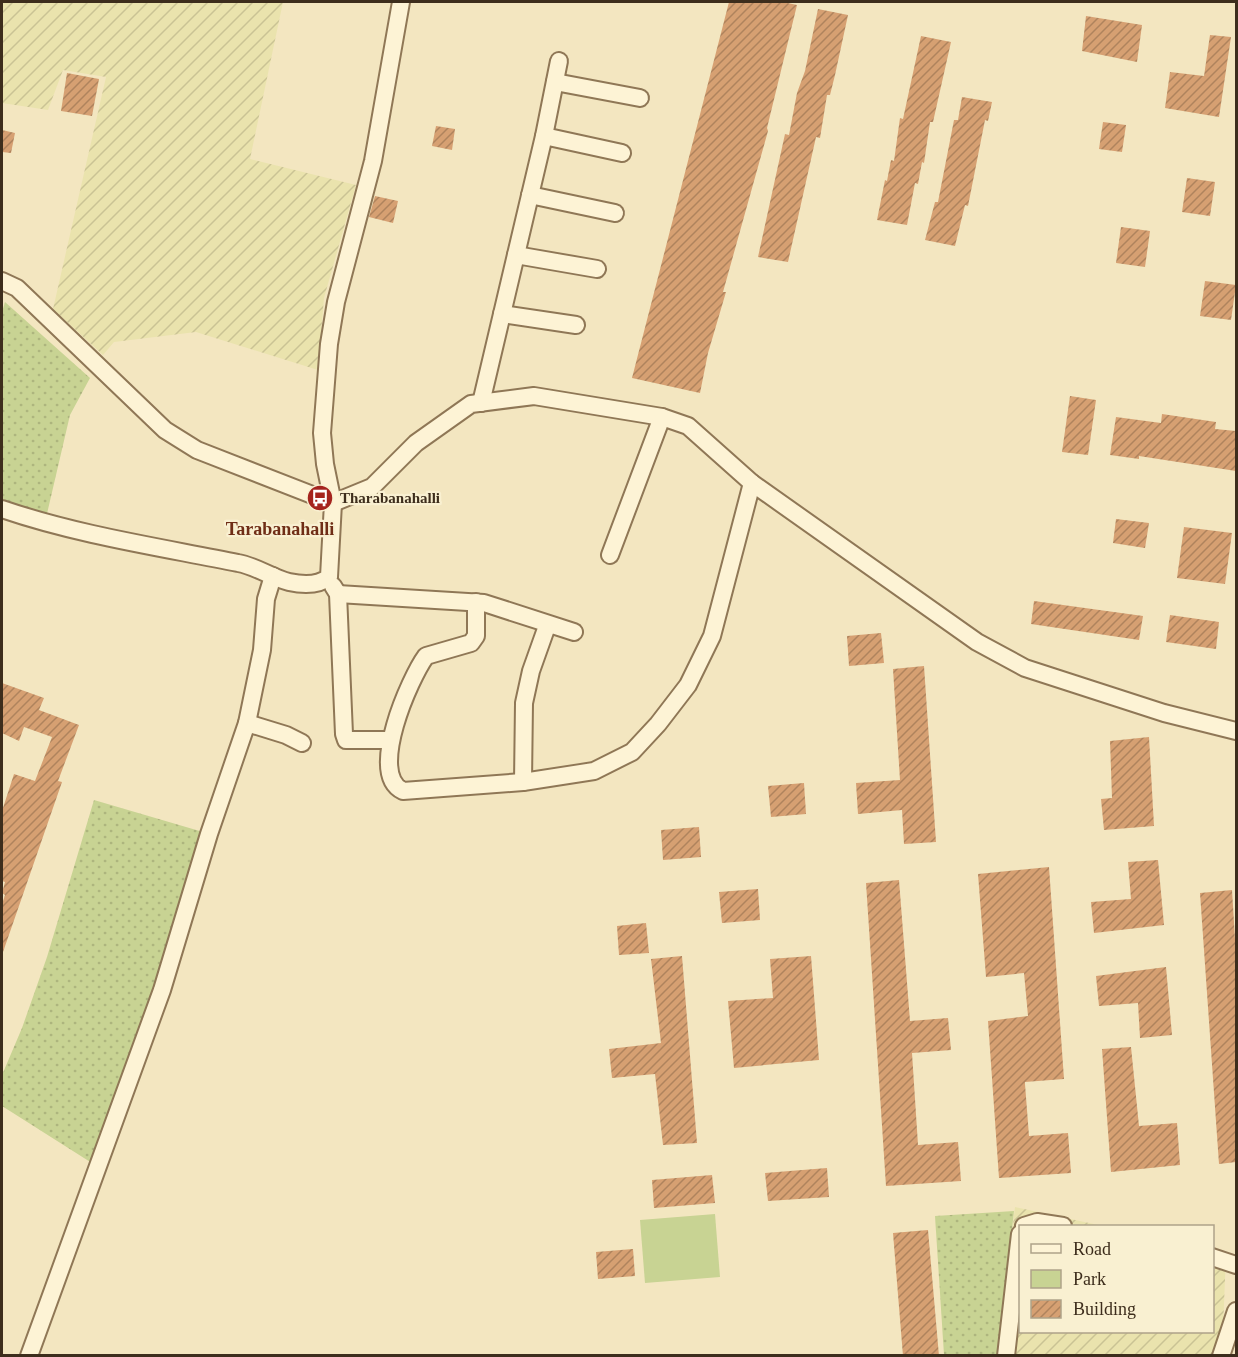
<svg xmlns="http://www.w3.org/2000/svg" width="1238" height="1357" viewBox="0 0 1238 1357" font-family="'Times New Roman',serif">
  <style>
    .farmland { fill: url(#farmland-furrows) }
    .green { fill: url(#green-dots) }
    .pitch { fill: #c8d393 }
    .building { fill: url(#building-hatch) }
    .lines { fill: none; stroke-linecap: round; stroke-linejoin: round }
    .minor-casing { stroke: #8f7756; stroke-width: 20 }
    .minor { stroke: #fdf3d5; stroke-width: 16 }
    .labels { text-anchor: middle; stroke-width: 4.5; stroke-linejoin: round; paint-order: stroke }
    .poi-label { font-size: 15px; font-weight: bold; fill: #3d2d1c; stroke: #f9f0d1; text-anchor: start }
    .quarter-label { font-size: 18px; font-weight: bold; fill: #6f2d16; stroke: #f9f0d1 }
  </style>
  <defs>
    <pattern id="farmland-furrows" width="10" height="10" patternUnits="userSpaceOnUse" patternTransform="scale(1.5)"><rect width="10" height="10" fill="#eae3ad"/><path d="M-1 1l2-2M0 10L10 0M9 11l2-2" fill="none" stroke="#cac394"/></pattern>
    <pattern id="green-dots" width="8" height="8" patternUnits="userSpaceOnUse" patternTransform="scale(1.5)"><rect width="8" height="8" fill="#c8d393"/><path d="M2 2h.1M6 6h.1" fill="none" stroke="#adb57e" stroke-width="1.8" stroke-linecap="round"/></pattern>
    <pattern id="building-hatch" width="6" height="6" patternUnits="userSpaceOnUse" patternTransform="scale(1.5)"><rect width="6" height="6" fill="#d6a072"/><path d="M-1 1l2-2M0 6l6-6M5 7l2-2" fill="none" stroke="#af835d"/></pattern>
  </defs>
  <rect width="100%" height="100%" fill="#f3e6c0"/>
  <g class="farmland">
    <polygon points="2,2 283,2 250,159 356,185 324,298 318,370 196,332 114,342 103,355 53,309 106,77 63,70 48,110 2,103"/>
    <polygon points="1015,1207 1103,1226 1020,1226 1020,1332 1212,1332 1213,1251 1226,1254 1222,1355 998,1356"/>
  </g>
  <g class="green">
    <polygon points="5,302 90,378 70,415 46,518 2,502 2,312"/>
    <polygon points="94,800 203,832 151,1001 95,1165 2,1106 2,1075 22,1028 47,957"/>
    <polygon points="1014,1211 998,1355 944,1355 935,1216"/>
  </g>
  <polygon class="pitch" points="715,1214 720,1277 645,1283 640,1220"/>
  <g class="building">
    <polygon points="729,2 783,2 797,5 767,128 768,131 723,292 726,292 708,353 700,393 632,378"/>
    <polygon points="818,9 848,15 835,75 830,95 827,95 820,138 816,137 788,262 758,257 785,134 789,135 797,93 805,71"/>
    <polygon points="1086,16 1142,25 1137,62 1082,51"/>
    <polygon points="1210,35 1231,37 1219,117 1165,108 1170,72 1204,76"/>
    <polygon points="921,36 951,42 933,122 930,122 924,163 922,162 918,184 915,183 907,225 877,220 885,180 887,181 891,160 894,161 900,118 903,119"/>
    <polygon points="67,73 99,79 92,116 61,111"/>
    <polygon points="962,97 992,102 988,121 985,120 968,206 965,205 955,246 925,240 935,202 938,202 954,120 958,120"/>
    <polygon points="1103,122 1126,125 1122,152 1099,149"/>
    <polygon points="436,126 455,129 452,150 432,146"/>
    <polygon points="2,130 15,133 11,153 2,152"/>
    <polygon points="1187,178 1215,182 1210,216 1182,212"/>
    <polygon points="375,196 398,201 393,223 369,217"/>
    <polygon points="1121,227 1150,231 1145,267 1116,263"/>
    <polygon points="1205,281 1236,285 1231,320 1200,316"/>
    <polygon points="1070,396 1096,400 1088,455 1062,452"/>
    <polygon points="1162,414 1216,422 1215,429 1236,431 1236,471 1139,456 1139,459 1110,455 1116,417 1161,423"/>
    <polygon points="1116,519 1149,523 1145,548 1113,543"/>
    <polygon points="1184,527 1232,533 1225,584 1177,578"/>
    <polygon points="1034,601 1143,616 1139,640 1031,624"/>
    <polygon points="1170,615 1219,622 1216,649 1166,642"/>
    <polygon points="881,633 884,663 849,666 847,636"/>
    <polygon points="924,666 936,842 904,844 902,810 858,814 856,783 900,780 893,669"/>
    <polygon points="2,683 44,698 39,710 79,725 58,781 62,782 3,952 2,904 5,895 2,893 5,882 2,881 2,811 14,774 35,781 52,737 24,727 19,741 2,733"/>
    <polygon points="1149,737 1154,826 1104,830 1101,799 1112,798 1110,741"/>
    <polygon points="804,783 806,814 771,817 768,786"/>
    <polygon points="699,827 701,857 663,860 661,830"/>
    <polygon points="1158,860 1164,925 1094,933 1091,902 1131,899 1128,862"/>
    <polygon points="1049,867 1064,1079 1025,1082 1025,1084 1029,1136 1068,1133 1071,1173 999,1178 988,1021 1028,1016 1024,973 986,977 978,874"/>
    <polygon points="899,880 910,1021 948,1018 951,1050 912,1053 918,1145 958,1142 961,1181 886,1186 866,883"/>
    <polygon points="758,889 760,920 722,923 719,892"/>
    <polygon points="1232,890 1236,955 1236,1162 1219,1164 1200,893"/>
    <polygon points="646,923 649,953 619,955 617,926"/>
    <polygon points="682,956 697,1143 663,1145 655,1074 612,1078 609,1049 661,1043 651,959"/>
    <polygon points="811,956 819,1060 734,1068 728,1001 773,998 770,959"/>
    <polygon points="1166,967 1172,1035 1140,1038 1138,1003 1099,1006 1096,976"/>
    <polygon points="1131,1047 1139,1126 1177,1123 1180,1165 1111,1172 1102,1049"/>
    <polygon points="827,1168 829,1197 768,1201 765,1173"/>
    <polygon points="712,1175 715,1203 654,1208 652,1180"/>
    <polygon points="928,1230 939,1356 903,1356 893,1233"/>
    <polygon points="633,1249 635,1276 598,1279 596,1252"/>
  </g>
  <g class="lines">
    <defs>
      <g id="minor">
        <polyline points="555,82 640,98"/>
        <polyline points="544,136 559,61"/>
        <polyline points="530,195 615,213"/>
        <polyline points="516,255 597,269"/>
        <polyline points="2,281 17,288 165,430 197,450 333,503 372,487 416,443 471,404 534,396 662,417 688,426 752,483 977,642 1025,668 1164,713 1236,731"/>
        <polyline points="502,314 576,325"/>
        <polyline points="481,403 544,136 622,153"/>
        <path d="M 2,509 C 78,535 159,547 238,563 C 256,566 272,578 289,582 C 303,585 318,586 329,577 L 333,503 L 325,464 L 322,433 L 329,344 L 336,302 L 373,161 L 401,2"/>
        <polyline points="610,555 662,417"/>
        <polyline points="333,586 338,594 344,734 346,740 390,740"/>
        <polyline points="338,594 484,603 574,632"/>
        <path d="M 476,602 L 476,636 L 471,643 L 426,656 C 410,678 367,774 403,791 L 523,782 L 594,771 L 632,752 L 658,724 L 688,685 L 712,636 L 752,483"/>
        <polyline points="247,723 286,735 302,743"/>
        <polyline points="523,782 524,703 531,671 547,626"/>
        <polyline points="1024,1226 1037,1222 1063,1226"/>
        <polyline points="1212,1257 1236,1265"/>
        <polyline points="29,1356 162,990 209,834 247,723 262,650 266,599 273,576"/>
        <polyline points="1006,1356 1020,1234"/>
        <polyline points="1221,1356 1236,1311"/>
      </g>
    </defs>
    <use href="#minor" class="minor-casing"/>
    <use href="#minor" class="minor"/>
  </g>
  <defs>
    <symbol id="bus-disc" viewBox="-11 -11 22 22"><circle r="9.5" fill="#a5241e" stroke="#f9f0d1"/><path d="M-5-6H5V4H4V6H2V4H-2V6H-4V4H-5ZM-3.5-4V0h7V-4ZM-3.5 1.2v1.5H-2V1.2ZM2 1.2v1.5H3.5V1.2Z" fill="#fff"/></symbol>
  </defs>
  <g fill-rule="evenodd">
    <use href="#bus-disc" x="305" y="483" width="30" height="30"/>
  </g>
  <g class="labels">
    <g class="poi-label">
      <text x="340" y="503">Tharabanahalli</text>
    </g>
    <g class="quarter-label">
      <text x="280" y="535">Tarabanahalli</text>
    </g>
  </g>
  <rect width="1238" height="1357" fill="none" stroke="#3d2d1c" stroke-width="6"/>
  <rect x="1019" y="1225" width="195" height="108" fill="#f9f0d1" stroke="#aea289" stroke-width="1.5"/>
  <rect x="1031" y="1244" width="30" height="9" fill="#fdf3d5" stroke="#aea289" stroke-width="1.5"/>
  <text x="1073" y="1255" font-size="18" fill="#3d2d1c">Road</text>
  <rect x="1031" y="1270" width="30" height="18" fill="#c8d393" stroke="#aea289" stroke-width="1.5"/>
  <text x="1073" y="1285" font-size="18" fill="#3d2d1c">Park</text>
  <rect x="1031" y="1300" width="30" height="18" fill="url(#building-hatch)" stroke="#aea289" stroke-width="1.5"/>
  <text x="1073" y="1315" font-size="18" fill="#3d2d1c">Building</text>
</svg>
